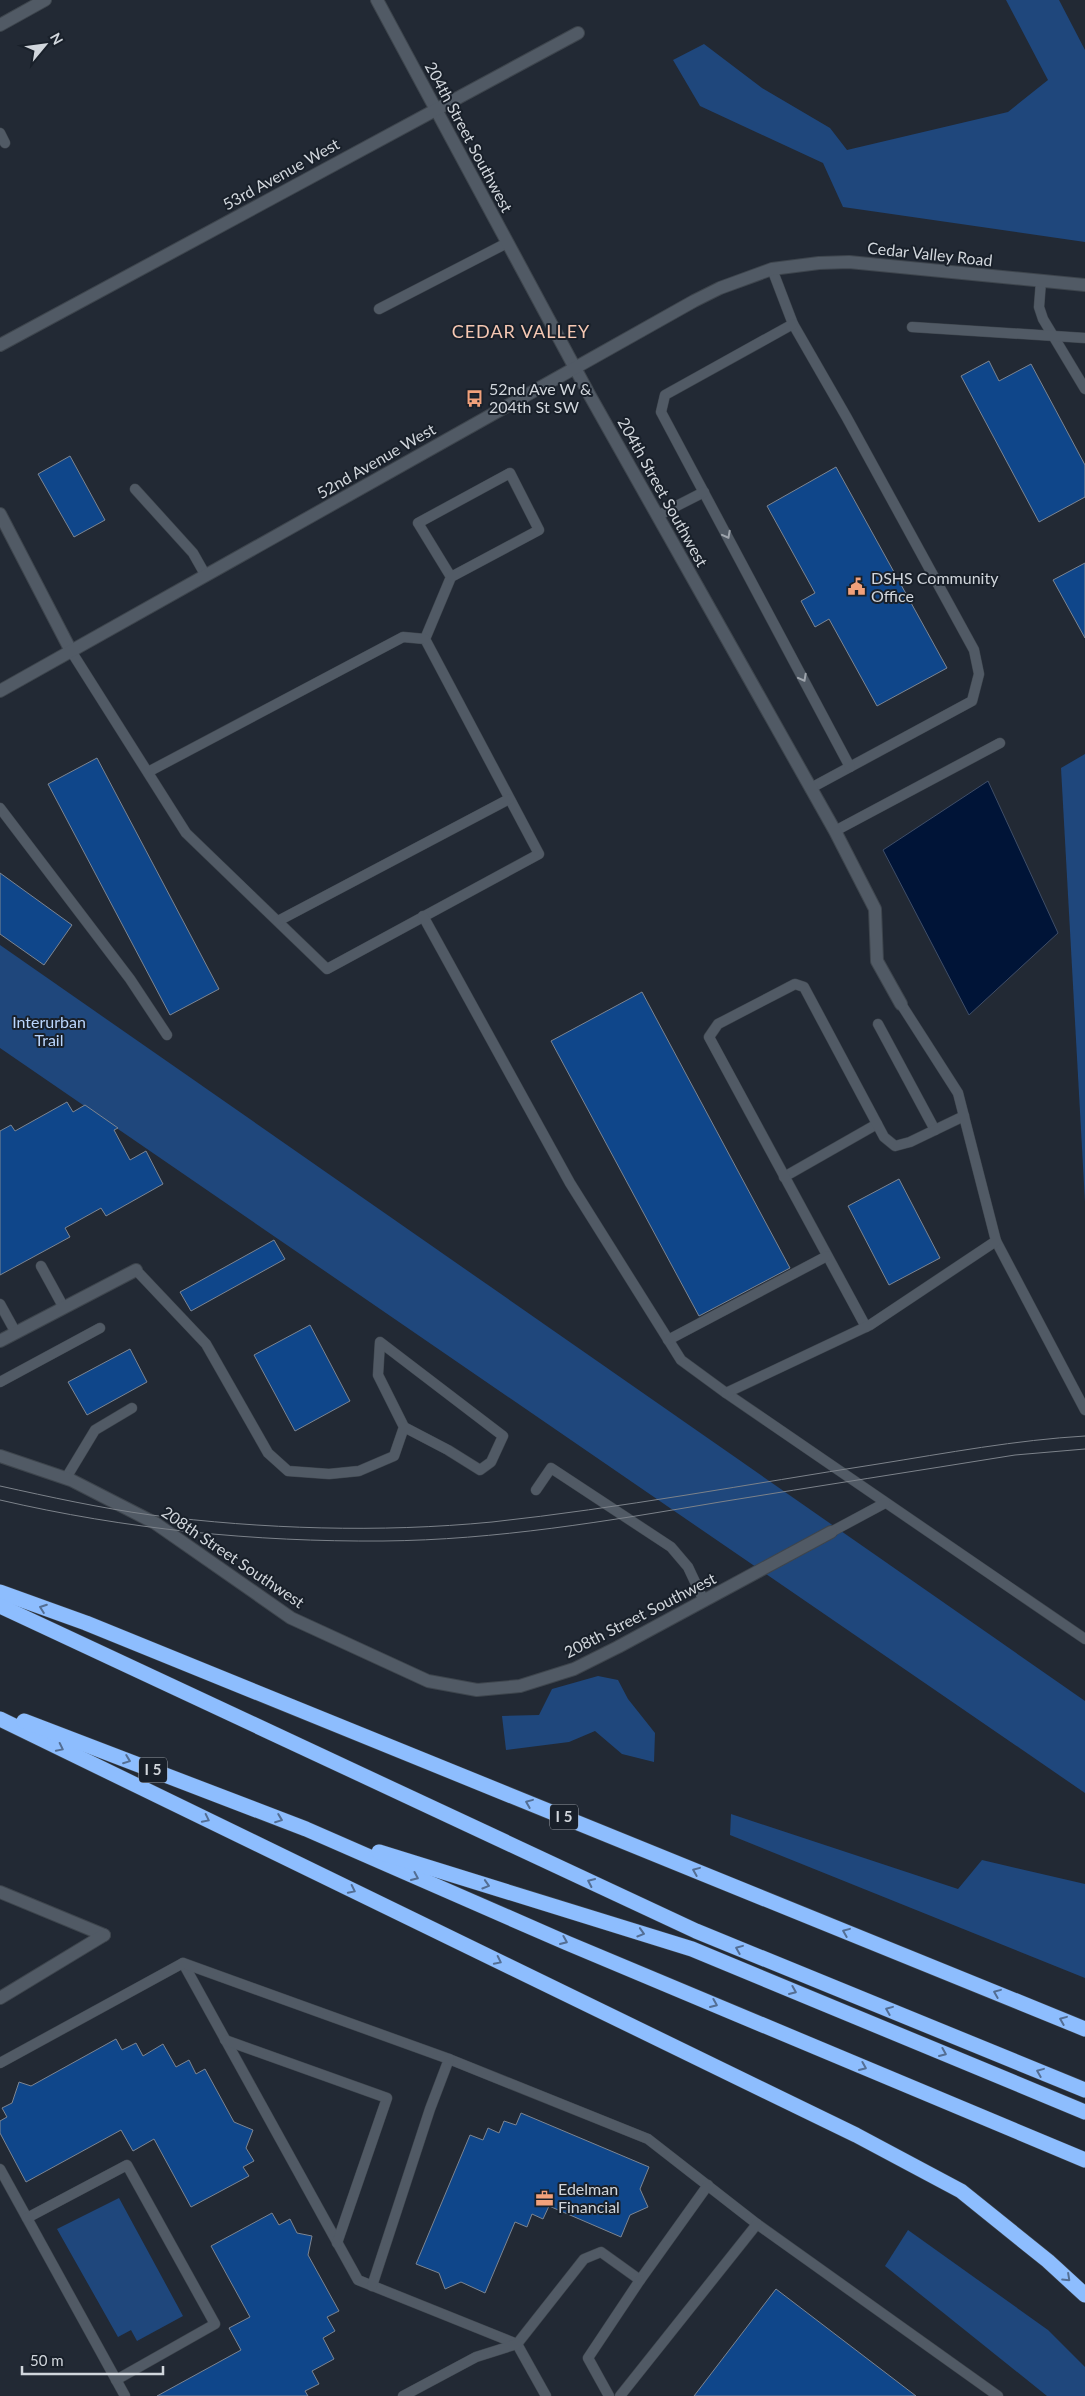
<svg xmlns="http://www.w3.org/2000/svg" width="1085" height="2396" viewBox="0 0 1085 2396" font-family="Lato,sans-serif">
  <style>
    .green { fill: #1f477c }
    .water { fill: #001437; stroke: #3f4e68 }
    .building { fill: #0f468a; stroke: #7c8592 }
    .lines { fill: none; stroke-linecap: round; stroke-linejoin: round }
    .service-casing { stroke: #3e454d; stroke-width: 11 }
    .minor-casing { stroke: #3e454d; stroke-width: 14 }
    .tertiary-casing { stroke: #3e454d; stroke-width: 14 }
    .motorway-casing { stroke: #3e454d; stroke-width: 16 }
    .service { stroke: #515a65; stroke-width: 10 }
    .minor { stroke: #515a65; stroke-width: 12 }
    .tertiary { stroke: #515a65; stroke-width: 12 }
    .motorway { stroke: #8dbdfe; stroke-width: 15 }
    .tram { stroke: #7c828a; stroke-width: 1 }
    .oneway { stroke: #9ea4ac }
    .oneway2 { stroke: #536e94 }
    .labels { text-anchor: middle; stroke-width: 4; stroke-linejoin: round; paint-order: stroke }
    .shield { fill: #19202a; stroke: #9a9fa7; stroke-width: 1 }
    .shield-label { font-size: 15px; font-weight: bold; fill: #d1d6dc }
    .street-label { font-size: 16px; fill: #d1d6dc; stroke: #19202a }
    .poi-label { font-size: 16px; fill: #d1d6dc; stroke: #19202a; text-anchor: start }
    .park-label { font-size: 16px; fill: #bbd7fe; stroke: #19202a }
    .neighbourhood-label { font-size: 18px; letter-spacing: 1px; fill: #f6c8b3; stroke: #19202a }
  </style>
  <rect width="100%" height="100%" fill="#222934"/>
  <g class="green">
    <polygon points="1006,0 1059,0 1085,50 1085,242 843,207 823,163 700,106 673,60 704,44 762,88 830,128 847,150 1008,112 1048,80"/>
    <polygon points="1085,754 1085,1202 1061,768"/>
    <polygon points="0,945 1085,1701 1085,1793 0,1048"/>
    <polygon points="598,1676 618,1680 628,1699 655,1733 654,1762 622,1754 595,1731 569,1742 506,1750 502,1716 539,1715 552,1689"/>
    <polygon points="731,1814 958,1889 982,1860 1085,1884 1085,1978 730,1835"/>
    <polygon points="119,2198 183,2316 137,2341 131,2330 118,2337 57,2229"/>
    <polygon points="908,2230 1048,2330 1085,2367 1085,2396 1047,2396 885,2266"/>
  </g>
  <polygon class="water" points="988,781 1058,933 969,1015 883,850"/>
  <g class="building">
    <polygon points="989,361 999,381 1031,364 1085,465 1085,497 1039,522 961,376"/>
    <polygon points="70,456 105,520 74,537 38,474"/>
    <polygon points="836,467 947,668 877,706 829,619 815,627 801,601 815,593 767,506"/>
    <polygon points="1085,563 1085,638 1053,580"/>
    <polygon points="97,758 219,989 170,1015 48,784"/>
    <polygon points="0,873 72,925 44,965 0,934"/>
    <polygon points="642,992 790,1268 699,1316 551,1041"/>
    <polygon points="67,1102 73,1112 85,1105 118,1128 114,1130 130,1160 146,1151 163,1184 106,1216 101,1208 65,1228 70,1237 0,1275 0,1131 11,1125 15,1131"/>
    <polygon points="899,1179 940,1258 889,1285 848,1206"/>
    <polygon points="274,1240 285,1259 191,1311 180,1292"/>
    <polygon points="310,1325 350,1401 295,1431 254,1355"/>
    <polygon points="130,1349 147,1382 87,1415 68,1382"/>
    <polygon points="116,2039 122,2050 136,2043 143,2056 163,2044 176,2067 189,2060 196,2074 205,2069 234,2122 253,2130 246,2148 254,2161 243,2167 249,2176 191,2207 154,2139 133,2151 121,2130 26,2182 0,2133 0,2121 7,2117 2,2108 12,2103 19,2082 31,2086"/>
    <polygon points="521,2113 649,2167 640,2189 648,2207 630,2215 621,2237 549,2206 543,2219 532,2214 527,2227 515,2222 485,2293 461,2282 445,2289 439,2273 416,2264 470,2135 483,2140 488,2128 499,2133 504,2121 516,2125"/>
    <polygon points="272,2213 279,2225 290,2219 297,2233 312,2236 308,2255 339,2311 327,2317 335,2331 323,2338 334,2359 312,2371 319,2384 305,2391 308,2396 157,2396 241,2350 229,2328 250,2317 211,2246"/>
    <polygon points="776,2289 916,2396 694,2396"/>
  </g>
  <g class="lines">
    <defs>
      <g id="service">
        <polyline points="0,133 5,143"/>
        <polyline points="772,269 793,324 847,418 974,650 979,674 972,701 811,788"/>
        <polyline points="1041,281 1039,307 1043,319 1085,389"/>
        <polyline points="379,309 507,243"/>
        <polyline points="793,324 665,395 661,412 850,767"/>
        <polyline points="912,327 1085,338"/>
        <polyline points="135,489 193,553 206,576"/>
        <polyline points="657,516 704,492"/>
        <polyline points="425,639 451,577 539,530 510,473 418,523 451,577"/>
        <polyline points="71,651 186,833 327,969 539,854 425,639 403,637 148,772"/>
        <polyline points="0,808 130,979 167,1035"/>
        <polyline points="835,831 1000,743"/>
        <polyline points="423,916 570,1183 681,1360 726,1393 1085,1639"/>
        <polyline points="278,921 509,799"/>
        <polyline points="878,1024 935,1130"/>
        <polyline points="784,1177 877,1124"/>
        <polyline points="996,1241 1085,1410"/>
        <polyline points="41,1266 64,1308"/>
        <polyline points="136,1270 206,1344 268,1453 288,1471 329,1474 359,1471 394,1456 404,1427 378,1375 380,1342 503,1436 491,1462 480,1470 448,1450 404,1427"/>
        <polyline points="0,1304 16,1333"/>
        <polyline points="866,1327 709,1037 718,1024 795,984 804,987 884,1137 895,1146 910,1142 964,1116"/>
        <polyline points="668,1340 827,1256"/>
        <polyline points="0,1382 100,1328"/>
        <polyline points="726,1393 870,1325 996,1241 958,1093 901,1004"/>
        <polyline points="66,1478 95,1430 132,1408"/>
        <polyline points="536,1490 551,1468 671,1547 688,1567 704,1601"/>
        <polyline points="831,1532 885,1503"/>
        <polyline points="183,1963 358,2280 517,2344 546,2396"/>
        <polyline points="225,2040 387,2098 337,2243"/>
        <polyline points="449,2059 648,2139 757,2224 998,2396"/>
        <polyline points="0,2063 183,1963 449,2059 430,2109 372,2286"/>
        <polyline points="0,2169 125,2396"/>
        <polyline points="27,2218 127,2165 215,2324 116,2380"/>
        <polyline points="403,2396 476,2357 517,2344 584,2259 601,2252 640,2280 708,2185"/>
        <polyline points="609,2396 588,2358 640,2280"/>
        <polyline points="620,2396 757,2224"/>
      </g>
      <g id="minor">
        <polyline points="377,0 589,394 835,831 875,909 877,961 901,1004"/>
        <polyline points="0,25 45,0"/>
        <polyline points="0,345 578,33"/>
        <polyline points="0,514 71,651"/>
        <polyline points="0,1341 136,1270"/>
        <polyline points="0,1456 71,1480 155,1523 291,1618 428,1681 477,1690 520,1686 574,1669 618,1647 831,1532"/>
        <polyline points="0,1892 104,1935"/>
        <polyline points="0,1998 104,1935"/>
      </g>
      <polyline id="tertiary" points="0,691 694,301 720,288 772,269 819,263 849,262 1085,285"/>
      <g id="motorway">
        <polyline points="0,1592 86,1623 1085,2029"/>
        <polyline points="0,1606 696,1931 1085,2090"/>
        <polyline points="0,1719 856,2135 961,2191 1048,2261 1085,2295"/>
        <polyline points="24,1721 306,1829 567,1943 1085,2160"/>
        <polyline points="379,1852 692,1949 1085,2112"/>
      </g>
    </defs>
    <use href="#service" class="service-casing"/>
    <use href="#minor" class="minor-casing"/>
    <use href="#tertiary" class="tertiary-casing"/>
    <use href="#motorway" class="motorway-casing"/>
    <use href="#service" class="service"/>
    <use href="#minor" class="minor"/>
    <use href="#tertiary" class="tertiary"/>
    <use href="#motorway" class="motorway"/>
    <g class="tram">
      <path d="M 0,1486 C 50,1497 100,1508 151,1515 C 263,1529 379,1533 492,1522 C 621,1508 749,1484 878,1464 C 947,1453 1016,1440 1085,1436"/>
      <path d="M 0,1500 C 125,1529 254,1542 383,1541 C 496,1540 608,1521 720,1502 C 818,1486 916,1471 1015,1455 L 1085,1449"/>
    </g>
  </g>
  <defs><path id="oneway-chevron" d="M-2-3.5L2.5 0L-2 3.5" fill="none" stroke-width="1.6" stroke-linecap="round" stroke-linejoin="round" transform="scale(1.25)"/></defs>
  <g class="oneway">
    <use href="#oneway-chevron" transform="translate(727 535) rotate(62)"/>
    <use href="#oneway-chevron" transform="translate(803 678) rotate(62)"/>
  </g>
  <g class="oneway2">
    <use href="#oneway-chevron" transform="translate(43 1608) rotate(-160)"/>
    <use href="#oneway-chevron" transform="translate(60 1748) rotate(26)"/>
    <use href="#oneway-chevron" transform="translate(127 1760) rotate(21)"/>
    <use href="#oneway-chevron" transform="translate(529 1803) rotate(-158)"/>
    <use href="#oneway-chevron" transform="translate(206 1819) rotate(26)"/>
    <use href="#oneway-chevron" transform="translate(279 1819) rotate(21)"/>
    <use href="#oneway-chevron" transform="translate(696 1871) rotate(-158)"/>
    <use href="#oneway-chevron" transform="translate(415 1877) rotate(24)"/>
    <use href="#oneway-chevron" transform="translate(591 1882) rotate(-155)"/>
    <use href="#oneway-chevron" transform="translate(486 1885) rotate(17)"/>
    <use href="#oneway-chevron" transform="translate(352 1890) rotate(26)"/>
    <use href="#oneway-chevron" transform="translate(846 1932) rotate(-158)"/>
    <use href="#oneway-chevron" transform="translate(641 1933) rotate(17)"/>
    <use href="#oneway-chevron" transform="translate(564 1941) rotate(23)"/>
    <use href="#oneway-chevron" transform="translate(739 1949) rotate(-158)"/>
    <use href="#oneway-chevron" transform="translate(498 1961) rotate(26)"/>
    <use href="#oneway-chevron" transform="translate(793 1991) rotate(23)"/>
    <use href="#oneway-chevron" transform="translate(997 1993) rotate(-158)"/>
    <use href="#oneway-chevron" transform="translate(714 2004) rotate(23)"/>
    <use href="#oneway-chevron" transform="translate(889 2010) rotate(-158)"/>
    <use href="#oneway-chevron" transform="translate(1063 2020) rotate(-158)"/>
    <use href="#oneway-chevron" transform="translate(943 2053) rotate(23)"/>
    <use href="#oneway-chevron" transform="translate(863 2067) rotate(23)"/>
    <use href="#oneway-chevron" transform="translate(1040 2072) rotate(-158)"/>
    <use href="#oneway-chevron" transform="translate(1067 2278) rotate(43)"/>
  </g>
  <defs>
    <symbol id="bus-bare" viewBox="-9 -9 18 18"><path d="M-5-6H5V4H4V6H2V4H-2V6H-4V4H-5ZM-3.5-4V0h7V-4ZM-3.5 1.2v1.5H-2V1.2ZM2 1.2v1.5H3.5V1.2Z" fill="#f1a17b" stroke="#19202a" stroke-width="2.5" paint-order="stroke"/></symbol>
    <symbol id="civic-bare" viewBox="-9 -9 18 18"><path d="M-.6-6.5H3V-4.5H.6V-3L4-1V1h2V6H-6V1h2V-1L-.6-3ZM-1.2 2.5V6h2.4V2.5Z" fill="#f1a17b" stroke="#19202a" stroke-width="2.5" paint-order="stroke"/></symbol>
    <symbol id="office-bare" viewBox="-9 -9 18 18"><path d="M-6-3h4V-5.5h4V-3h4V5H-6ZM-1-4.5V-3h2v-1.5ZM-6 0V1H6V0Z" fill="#f1a17b" stroke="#19202a" stroke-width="2.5" paint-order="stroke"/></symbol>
  </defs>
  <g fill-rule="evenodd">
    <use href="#bus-bare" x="462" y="386" width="25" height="25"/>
    <use href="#civic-bare" x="844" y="574" width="25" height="25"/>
    <use href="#office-bare" x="532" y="2186" width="25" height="25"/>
  </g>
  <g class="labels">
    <g class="shield">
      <rect x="139" y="1757.5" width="28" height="25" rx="4"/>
      <rect x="550" y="1804.5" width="28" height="25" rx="4"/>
    </g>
    <g class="shield-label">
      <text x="153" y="1775">I 5</text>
      <text x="564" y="1822">I 5</text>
    </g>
    <g class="street-label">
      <text transform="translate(469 137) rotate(62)" y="6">204th Street Southwest</text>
      <text transform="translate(281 174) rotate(-29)" y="6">53rd Avenue West</text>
      <text transform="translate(930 254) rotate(6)" y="6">Cedar Valley Road</text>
      <text transform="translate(376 461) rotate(-30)" y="6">52nd Avenue West</text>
      <text transform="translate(663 492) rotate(61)" y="6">204th Street Southwest</text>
      <text transform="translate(233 1557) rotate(34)" y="6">208th Street Southwest</text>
      <text transform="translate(640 1615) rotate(-27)" y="6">208th Street Southwest</text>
    </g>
    <g class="poi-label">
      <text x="489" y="395">52nd Ave W &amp;<tspan x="489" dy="18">204th St SW</tspan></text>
      <text x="871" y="584">DSHS Community<tspan x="871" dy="18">Office</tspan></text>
      <text x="558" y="2195">Edelman<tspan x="558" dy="18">Financial</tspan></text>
    </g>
    <g class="park-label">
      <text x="49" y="1028">Interurban<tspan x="49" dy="18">Trail</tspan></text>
    </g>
    <g class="neighbourhood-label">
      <text x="521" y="338">CEDAR VALLEY</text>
    </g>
  </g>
  <g transform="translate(45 45) rotate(61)" stroke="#19202a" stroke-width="4" paint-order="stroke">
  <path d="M0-4L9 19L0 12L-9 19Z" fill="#d1d6dc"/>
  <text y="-8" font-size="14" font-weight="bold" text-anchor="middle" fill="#d1d6dc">N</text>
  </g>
  <path d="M22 2366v8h141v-8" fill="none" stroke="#d1d6dc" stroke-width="2.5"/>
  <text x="30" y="2366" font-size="15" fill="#d1d6dc" stroke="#19202a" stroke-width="4" paint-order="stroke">50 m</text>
</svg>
